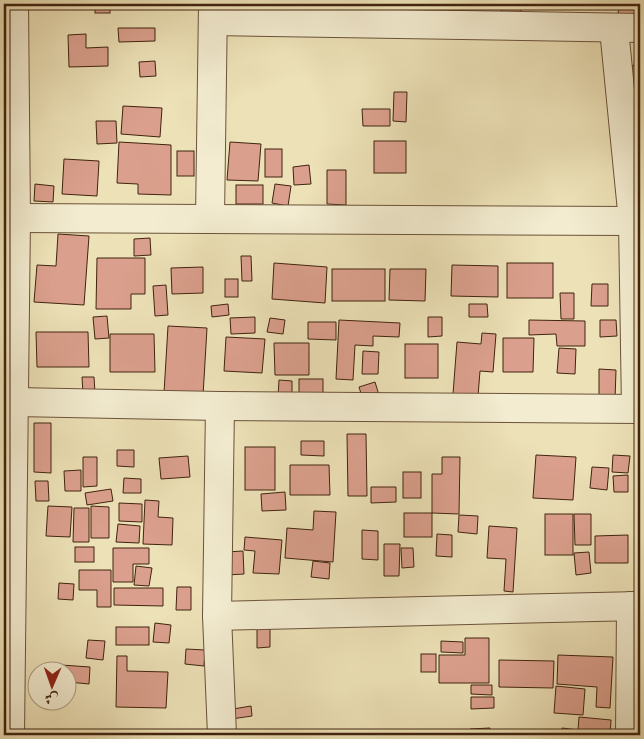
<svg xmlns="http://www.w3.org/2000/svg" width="644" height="739" viewBox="0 0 644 739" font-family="'Libre Bodoni',Amiri,serif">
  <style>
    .building { fill: #dba08d; stroke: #40240f }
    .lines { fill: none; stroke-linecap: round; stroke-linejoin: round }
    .street-casing { stroke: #6b5339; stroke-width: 30 }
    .street { stroke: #f3ecd0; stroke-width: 28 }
  </style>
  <rect width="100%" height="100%" fill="#ede1b7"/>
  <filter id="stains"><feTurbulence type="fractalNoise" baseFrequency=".004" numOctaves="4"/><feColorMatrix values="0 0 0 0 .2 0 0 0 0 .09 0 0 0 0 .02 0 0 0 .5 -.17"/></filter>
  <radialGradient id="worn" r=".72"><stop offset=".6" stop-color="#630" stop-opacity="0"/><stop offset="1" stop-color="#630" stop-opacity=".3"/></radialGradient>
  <g class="building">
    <rect x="95" y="4" width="15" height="9"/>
    <polygon points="501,4 521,4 521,14 502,14"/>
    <polygon points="619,4 637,4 637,14 618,14"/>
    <polygon points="118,28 155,28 155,41 119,42"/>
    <polygon points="86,34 86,48 108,47 108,66 69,67 68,35"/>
    <polygon points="155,61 156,76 140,77 139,62"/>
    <polygon points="633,65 640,66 640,102 627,100"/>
    <polygon points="394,92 407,92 406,122 393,121"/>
    <polygon points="123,106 162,108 160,137 121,134"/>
    <polygon points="362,109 390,109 390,126 363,126"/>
    <polygon points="96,121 116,121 117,143 97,144"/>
    <rect x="374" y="141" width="32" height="32"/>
    <polygon points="119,142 171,145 171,195 138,194 138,184 117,183"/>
    <polygon points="230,142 261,144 258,181 227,180"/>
    <rect x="265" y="149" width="17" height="28"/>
    <rect x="177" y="151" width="17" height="25"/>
    <polygon points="64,159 99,161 97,196 62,194"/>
    <polygon points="309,165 311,184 294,185 293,167"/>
    <polygon points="327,170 346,170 346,205 327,204"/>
    <polygon points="35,184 54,186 53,202 34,201"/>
    <polygon points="275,184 291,186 288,206 272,203"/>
    <rect x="236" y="185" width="27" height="19"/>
    <polygon points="58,234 89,236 84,305 34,302 37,265 56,266"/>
    <polygon points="150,238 151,255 134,256 134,239"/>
    <polygon points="241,256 251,256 252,281 242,281"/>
    <polygon points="97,258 145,258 145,294 131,294 131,309 96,309"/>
    <polygon points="274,263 327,267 325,303 272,299"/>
    <rect x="507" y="263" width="46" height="35"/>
    <polygon points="452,265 498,266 498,297 451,296"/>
    <polygon points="203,267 203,293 172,294 171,268"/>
    <rect x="332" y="269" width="53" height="32"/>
    <polygon points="390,269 426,269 425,301 389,300"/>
    <rect x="225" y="279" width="13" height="18"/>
    <polygon points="592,284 608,284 608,306 591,306"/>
    <polygon points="166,285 168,315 155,316 153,286"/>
    <polygon points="560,293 574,293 574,319 561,319"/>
    <polygon points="228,304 229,315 212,317 211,306"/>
    <polygon points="469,304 487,304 488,317 469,317"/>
    <polygon points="107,316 109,338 95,339 93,317"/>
    <polygon points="255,317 255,333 231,334 230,318"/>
    <polygon points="428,317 442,317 442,336 428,337"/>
    <polygon points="270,318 285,320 283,334 267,332"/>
    <polygon points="339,320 400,323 399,337 373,336 373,346 355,345 353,380 336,379"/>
    <polygon points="529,320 585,321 585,346 557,346 556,334 529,335"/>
    <polygon points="600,320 616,320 617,336 600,337"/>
    <polygon points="308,322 336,322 336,340 308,339"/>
    <polygon points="168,326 207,328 203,396 164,393"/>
    <polygon points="36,332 88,332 89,367 37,367"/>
    <polygon points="482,333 496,334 493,372 480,371 478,396 453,394 457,342 481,344"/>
    <polygon points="110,334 154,334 155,372 110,372"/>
    <polygon points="226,337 265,339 262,373 224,371"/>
    <polygon points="503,338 534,338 533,372 503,372"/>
    <polygon points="274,343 309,343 309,375 275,375"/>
    <rect x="405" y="344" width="33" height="34"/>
    <polygon points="559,348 576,349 575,374 557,373"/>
    <polygon points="363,351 379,352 378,374 362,374"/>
    <polygon points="599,369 616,370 615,400 599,400"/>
    <polygon points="82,377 94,377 95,393 83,394"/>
    <rect x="299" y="379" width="24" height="17"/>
    <polygon points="279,380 292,381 292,397 278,397"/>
    <polygon points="375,382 379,395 363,400 359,387"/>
    <polygon points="34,423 51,423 51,473 34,472"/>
    <polygon points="347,434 366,434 367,496 348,496"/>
    <polygon points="301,441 324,441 324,456 301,455"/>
    <rect x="245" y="447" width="30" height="43"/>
    <polygon points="117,450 134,450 134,467 117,466"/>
    <polygon points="536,455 576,457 573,500 533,498"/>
    <polygon points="613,455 630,456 628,473 612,472"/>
    <polygon points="188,456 190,477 161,479 159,458"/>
    <polygon points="83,457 97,457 97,486 83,487"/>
    <polygon points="442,457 460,457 459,514 432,513 432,474 442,474"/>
    <polygon points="290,465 329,465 330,495 290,495"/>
    <polygon points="592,467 609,468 607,490 590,488"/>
    <polygon points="81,470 81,491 65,491 64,471"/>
    <rect x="403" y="472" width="18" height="26"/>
    <polygon points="628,475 628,492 614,492 613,476"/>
    <polygon points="124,478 141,479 141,493 123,493"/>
    <polygon points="35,481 48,481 49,501 36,501"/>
    <polygon points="371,487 396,487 396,502 371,503"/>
    <polygon points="111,489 113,501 87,505 85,493"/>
    <polygon points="285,492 286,510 262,511 261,494"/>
    <polygon points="145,500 159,501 158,517 173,518 172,545 143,544"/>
    <polygon points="119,503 142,504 142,522 119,521"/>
    <polygon points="48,506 72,507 70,537 46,536"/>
    <polygon points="91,506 109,507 109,538 91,538"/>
    <polygon points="74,508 89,508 89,542 73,542"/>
    <polygon points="314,511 336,512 333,562 285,558 287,528 313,530"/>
    <rect x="404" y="513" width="28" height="24"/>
    <rect x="545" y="514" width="28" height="41"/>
    <polygon points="574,514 591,514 591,545 575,545"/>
    <polygon points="459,515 478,516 477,534 458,532"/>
    <polygon points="118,524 140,526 139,543 116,542"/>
    <polygon points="489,526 517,528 513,592 504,591 506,559 487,558"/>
    <polygon points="362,530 378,531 378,560 362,559"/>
    <polygon points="437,534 452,535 452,557 436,556"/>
    <polygon points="628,535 628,563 595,563 595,536"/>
    <polygon points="245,537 282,540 279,574 253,573 255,551 244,550"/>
    <polygon points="384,544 400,544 399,576 384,576"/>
    <rect x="75" y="547" width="19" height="15"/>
    <polygon points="113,548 149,548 149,564 133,564 133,582 113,582"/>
    <polygon points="401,548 413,548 414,567 402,568"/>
    <polygon points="243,551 244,574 227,575 226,552"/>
    <polygon points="589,552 591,573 576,575 574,553"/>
    <polygon points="313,561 330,563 329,579 311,577"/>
    <polygon points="136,566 152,568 149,586 134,585"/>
    <polygon points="79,570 111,570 111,607 97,607 97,590 79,590"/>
    <polygon points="59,583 74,584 73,600 58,599"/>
    <polygon points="177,587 191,587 191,610 176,610"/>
    <polygon points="114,588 163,588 163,606 114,605"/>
    <polygon points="257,604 270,604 270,647 257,648"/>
    <polygon points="155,623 171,625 169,643 153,642"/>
    <rect x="116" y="627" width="33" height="18"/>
    <polygon points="465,638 489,638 489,683 439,683 439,655 465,655"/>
    <polygon points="88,640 105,641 103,660 86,658"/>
    <polygon points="441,641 463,642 463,653 441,652"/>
    <polygon points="186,649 205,650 204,666 185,664"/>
    <rect x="421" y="654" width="15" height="18"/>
    <polygon points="558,655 613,657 610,708 596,707 597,687 557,684"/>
    <polygon points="117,656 127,656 127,671 168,672 166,708 116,707"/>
    <polygon points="499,660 554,661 553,688 499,687"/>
    <polygon points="61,665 90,667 89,684 68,682 68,672 61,672"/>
    <polygon points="471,685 492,685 492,695 471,694"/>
    <polygon points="556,686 585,689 583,715 554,713"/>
    <polygon points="471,697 494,697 494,708 471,709"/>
    <polygon points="251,706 252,716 217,721 215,712"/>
    <polygon points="579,717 611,720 610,735 562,735 562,728 578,730"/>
    <polygon points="490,728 490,735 470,735 470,729"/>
    <polygon points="108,733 164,734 164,735 108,735"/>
  </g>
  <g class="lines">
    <defs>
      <g id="street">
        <polyline points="213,21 640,28"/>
        <polyline points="614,29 633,221 636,409"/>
        <polyline points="16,218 633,221"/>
        <polyline points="210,218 213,4"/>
        <polyline points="15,402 220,406 640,409"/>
        <polyline points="220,406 217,616 222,735"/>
        <polyline points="217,616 640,606"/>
        <polyline points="10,735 16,218 14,4"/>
        <polyline points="630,735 631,606"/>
      </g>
    </defs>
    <use href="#street" class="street-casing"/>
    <use href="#street" class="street"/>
  </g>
  <rect width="644" height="739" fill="none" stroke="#ede1b7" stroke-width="20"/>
  <rect x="5" y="5" width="634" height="729" fill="none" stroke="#40240f" stroke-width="2.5"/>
  <rect x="10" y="10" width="624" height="719" fill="none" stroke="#40240f"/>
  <g transform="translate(52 686) rotate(182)"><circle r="24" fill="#f3ecd0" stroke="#ab9c83"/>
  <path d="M0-4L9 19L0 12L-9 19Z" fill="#8f2418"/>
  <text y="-8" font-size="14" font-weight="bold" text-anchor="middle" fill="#40240f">ش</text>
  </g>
  <rect width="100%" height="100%" filter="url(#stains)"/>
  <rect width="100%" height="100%" fill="url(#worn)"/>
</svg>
